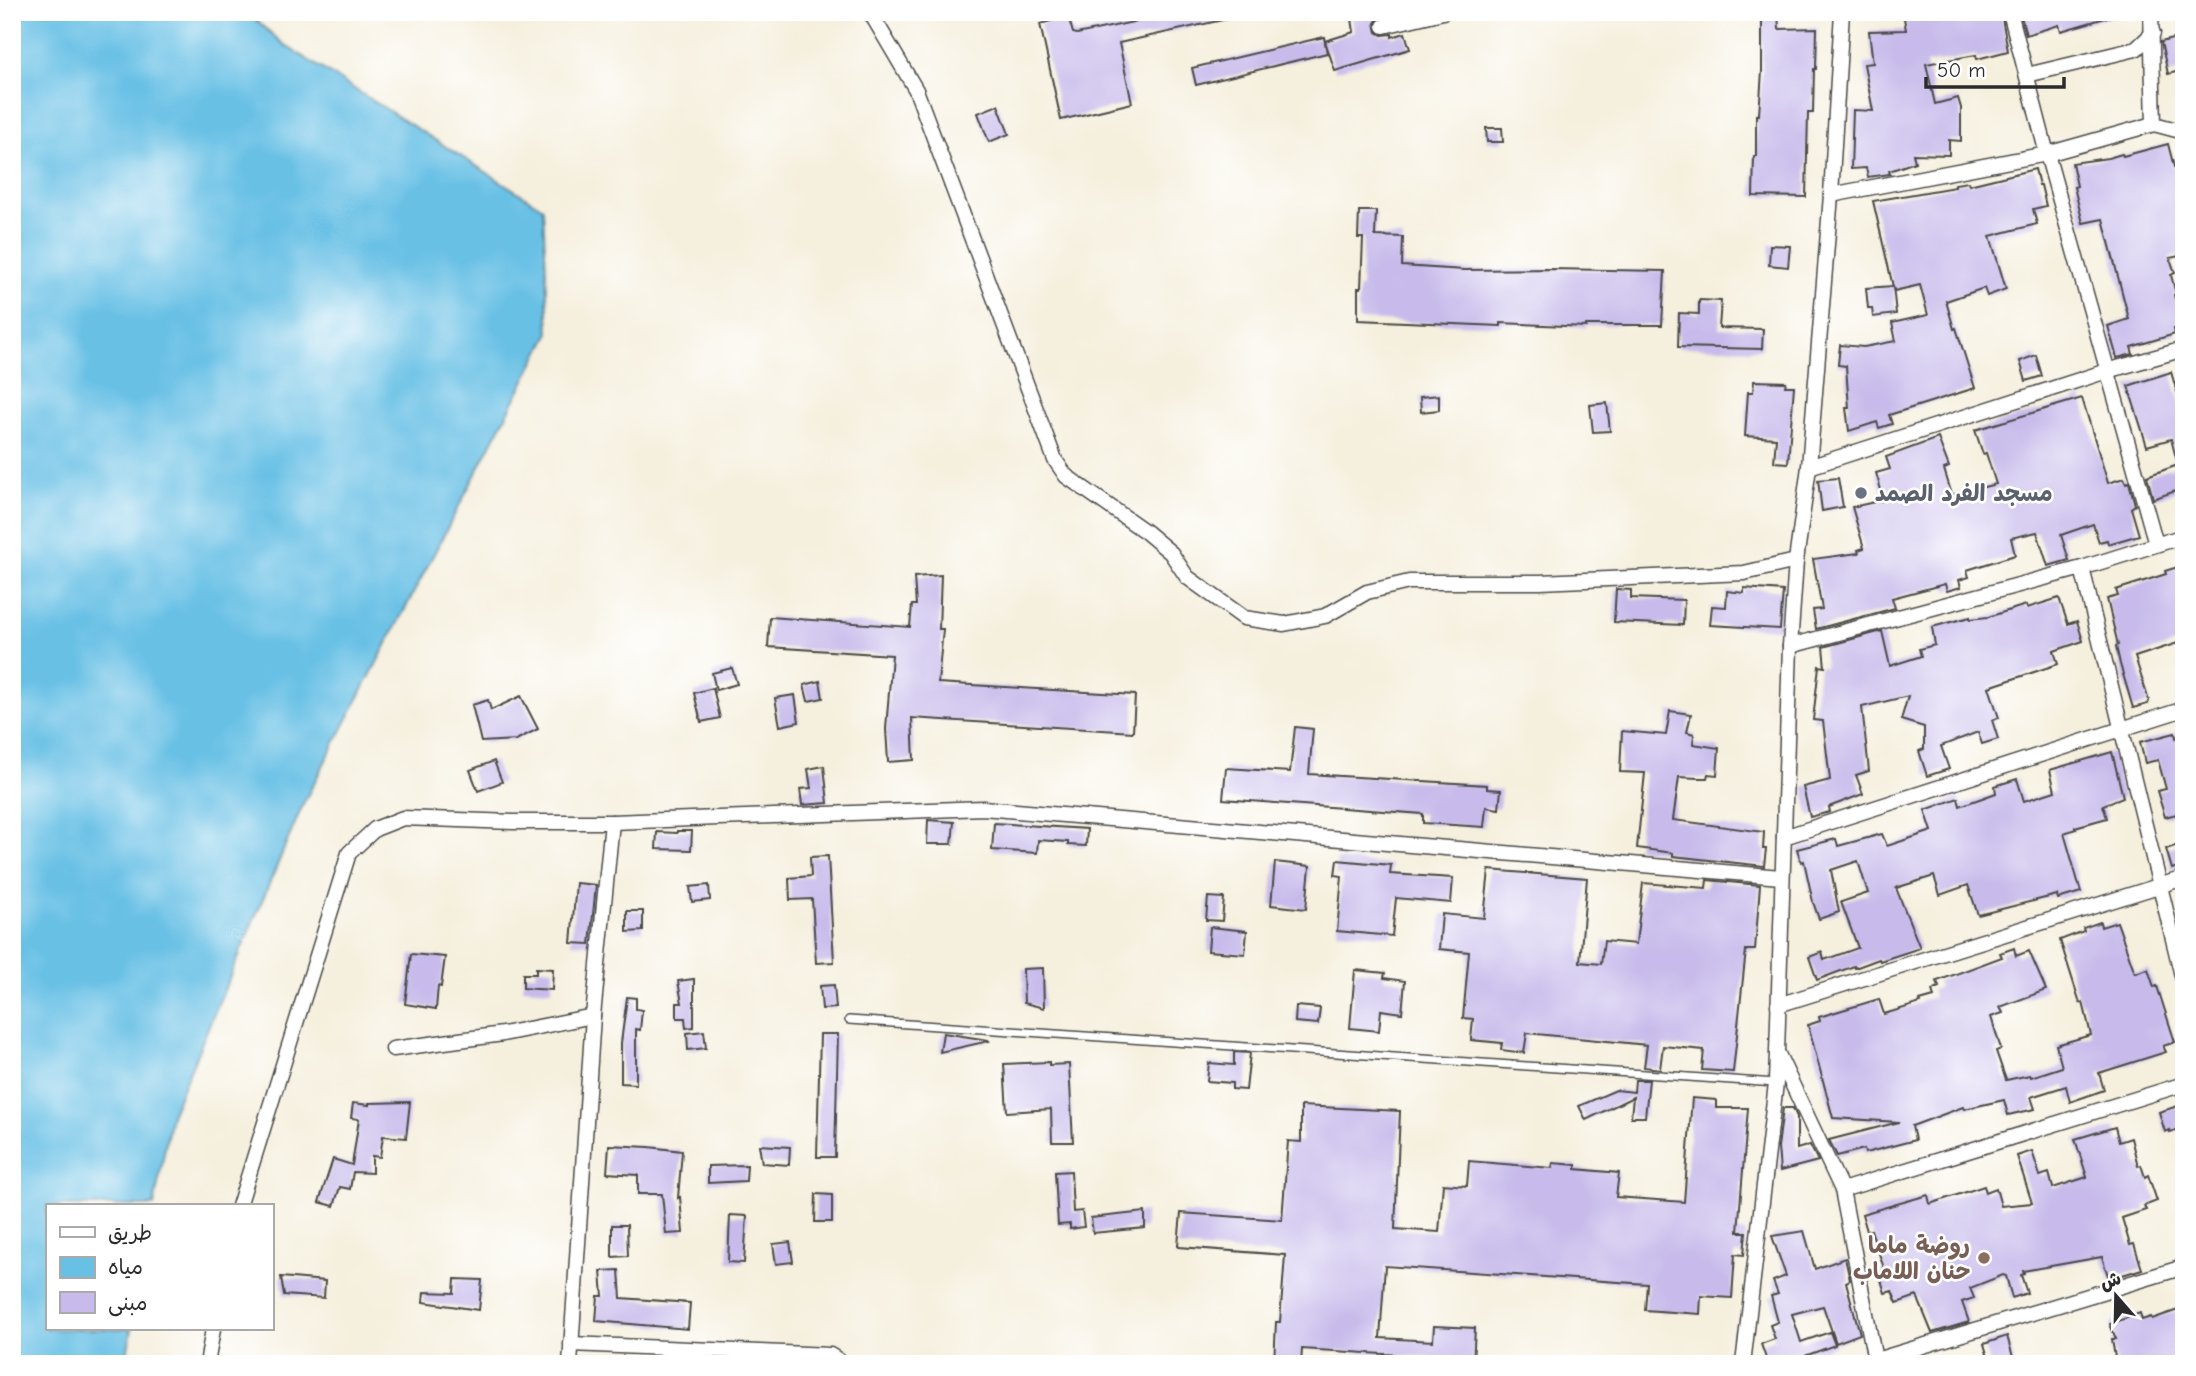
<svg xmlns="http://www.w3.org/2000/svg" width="2196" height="1376" viewBox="0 0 2196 1376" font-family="'Comic Neue','Playpen Sans Arabic',sans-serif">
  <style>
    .water { fill: #68c0e5; stroke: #4a7688; stroke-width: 2 }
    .building { fill: #c8bbeb }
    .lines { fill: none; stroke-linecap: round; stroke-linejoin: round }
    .lane-casing { stroke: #494846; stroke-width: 10 }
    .street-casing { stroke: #494846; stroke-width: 17 }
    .lane { stroke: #fff; stroke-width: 7 }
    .street { stroke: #fff; stroke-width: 14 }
    .worship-dot { fill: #6b7280; stroke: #fff; stroke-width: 2.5 }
    .education-dot { fill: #8d6e63; stroke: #fff; stroke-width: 2.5 }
    .labels { text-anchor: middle; stroke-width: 5; stroke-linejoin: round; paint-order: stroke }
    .worship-label { font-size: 23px; font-weight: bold; fill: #5b616d; stroke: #fff; text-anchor: start }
    .education-label { font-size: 23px; font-weight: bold; fill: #785e54; stroke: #fff; text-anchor: end }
  </style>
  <rect width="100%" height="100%" fill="#fff"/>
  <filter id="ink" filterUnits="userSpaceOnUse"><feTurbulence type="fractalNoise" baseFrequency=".0143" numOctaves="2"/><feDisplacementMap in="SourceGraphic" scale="14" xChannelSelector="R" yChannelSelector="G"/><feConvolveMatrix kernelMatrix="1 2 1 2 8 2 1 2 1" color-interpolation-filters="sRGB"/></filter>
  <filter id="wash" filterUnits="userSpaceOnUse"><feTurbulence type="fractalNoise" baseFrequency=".00686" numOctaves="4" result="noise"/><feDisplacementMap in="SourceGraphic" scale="28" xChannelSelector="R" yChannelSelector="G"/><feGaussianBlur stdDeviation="1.57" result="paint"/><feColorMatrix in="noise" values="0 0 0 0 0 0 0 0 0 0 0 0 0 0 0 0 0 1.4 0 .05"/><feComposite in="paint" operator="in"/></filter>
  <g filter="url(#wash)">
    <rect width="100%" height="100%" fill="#f5efdd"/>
    <polygon class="water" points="12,12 246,12 286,46 543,208 549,334 304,802 171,1115 154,1206 47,1206 47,1329 132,1329 125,1364 12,1364"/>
    <g id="blocks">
      <g class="building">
        <polygon points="1180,12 1226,12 1227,19 1119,43 1132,103 1061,120 1040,24 1068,16 1073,33 1077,34"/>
        <polygon points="1351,12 1386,12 1387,15 1378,19 1375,23 1377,32 1382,35 1392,34 1392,37 1405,33 1410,49 1335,71 1325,41 1354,32"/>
        <polygon points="1762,12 1778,12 1779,29 1817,28 1816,69 1814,69 1813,113 1808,113 1806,197 1753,196 1754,156 1756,156 1756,115 1759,115 1762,71"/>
        <polygon points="1903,12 2001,12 2008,51 1977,59 1976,55 1926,64 1935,104 1958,98 1961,108 1961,141 1949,140 1949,155 1913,154 1915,162 1889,171 1890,174 1868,177 1866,168 1851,169 1853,110 1873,111 1864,64 1873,63 1869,31 1906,30"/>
        <polygon points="2020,12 2111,12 2112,16 2061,31 2059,25 2026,35"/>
        <polygon points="2184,36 2184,70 2168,74 2161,42"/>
        <polygon points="1324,37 1327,53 1196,85 1192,68"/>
        <polygon points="998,105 1009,134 989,142 978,113"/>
        <polygon points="1486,128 1502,128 1503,142 1487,142"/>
        <polygon points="2168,144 2174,167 2184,166 2184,255 2170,258 2175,273 2171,275 2176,294 2174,295 2183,326 2174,329 2175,334 2131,347 2133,354 2117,358 2108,326 2129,319 2103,219 2083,223 2074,187 2077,186 2072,163 2108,158 2122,154 2123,156"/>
        <polygon points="2035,169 2039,185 2041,185 2046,206 2033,209 2037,224 1990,236 2006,289 1987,296 1984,288 1946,301 1954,329 1956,328 1975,388 1889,415 1892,424 1879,428 1877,422 1849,431 1846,408 1849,408 1846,366 1838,365 1840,345 1864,347 1896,341 1892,323 1928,315 1920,285 1894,291 1873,201 1955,187 1955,184 1968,182 1969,185"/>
        <polygon points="1359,211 1376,211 1375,236 1403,237 1402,266 1465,270 1549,269 1665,271 1662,325 1586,325 1586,327 1501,323 1501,326 1358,320 1358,288 1361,288 1363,238 1358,238"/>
        <polygon points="1770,245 1790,246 1788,267 1769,265"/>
        <polygon points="1893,286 1896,314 1873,317 1872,308 1868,308 1866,288"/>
        <polygon points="1699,300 1721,301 1719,328 1763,329 1762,349 1678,347 1679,313 1699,314"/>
        <polygon points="2036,355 2042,376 2026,381 2020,361"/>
        <polygon points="2171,372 2180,402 2184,400 2184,488 2153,499 2147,476 2178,465 2171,439 2147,446 2128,386"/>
        <polygon points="1754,381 1786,382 1785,386 1794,386 1788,463 1774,462 1776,438 1745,436 1748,392 1753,392"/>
        <polygon points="1439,395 1439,410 1421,412 1420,397"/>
        <polygon points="2082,398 2108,483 2124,478 2126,483 2129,482 2135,505 2131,508 2139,535 2108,544 2107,540 2099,542 2093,524 2061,535 2069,560 2048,566 2037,532 2011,538 2015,555 1967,570 1969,577 1959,580 1961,587 1947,591 1945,584 1892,598 1895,608 1816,629 1813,610 1822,609 1813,559 1859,553 1858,550 1864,548 1852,507 1884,500 1876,473 1890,469 1886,457 1938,438 1949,467 1944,469 1952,495 1996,484 1986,453 1983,454 1975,430"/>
        <polygon points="1607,403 1610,431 1593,432 1590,405"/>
        <polygon points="1838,478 1843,507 1822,511 1818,480"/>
        <polygon points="2184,565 2184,641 2135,657 2149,701 2148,704 2133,708 2120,664 2116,646 2118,645 2107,599 2118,596 2116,590 2166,574 2165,571"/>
        <polygon points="941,575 939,629 943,629 938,683 1135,695 1133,732 912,718 914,760 888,762 886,729 892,655 768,647 770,617 910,627 912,605 916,605 914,577"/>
        <polygon points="1744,588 1783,591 1780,629 1710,625 1712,606 1726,607 1727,591 1744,593"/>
        <polygon points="1616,589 1631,590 1631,598 1684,600 1683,625 1614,622"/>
        <polygon points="2059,598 2068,624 2077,621 2083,641 2054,651 2058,664 1989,687 1999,718 1992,720 1998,739 1982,744 1978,732 1941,746 1949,769 1927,776 1919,751 1924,749 1924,727 1901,720 1908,696 1862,707 1869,771 1856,775 1863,794 1829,807 1830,812 1810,817 1803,787 1830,780 1823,721 1813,720 1819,666 1825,667 1823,647 1882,631 1890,666 1921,656 1919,649 1935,645 1932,627 1970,617 1970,619 1988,617 2026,605 2027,608"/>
        <polygon points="732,668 737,684 716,690 712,673"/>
        <polygon points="820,681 823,698 808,701 804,685"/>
        <polygon points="713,688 720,718 701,722 694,693"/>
        <polygon points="795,695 799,722 780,726 775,698"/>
        <polygon points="521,696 538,729 516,740 481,742 472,705 488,700 491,710"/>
        <polygon points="1670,711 1691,714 1687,732 1694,734 1693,744 1719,748 1717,775 1708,774 1707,778 1698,778 1679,777 1673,820 1764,832 1763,849 1766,849 1764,866 1673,856 1673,853 1637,848 1645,773 1620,772 1622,731 1666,735"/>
        <polygon points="1295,727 1313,729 1309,774 1487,785 1487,789 1501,790 1499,809 1486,807 1484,827 1423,823 1423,814 1223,799 1226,768 1290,772"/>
        <polygon points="2175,733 2176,738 2184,735 2184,812 2165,817 2157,791 2166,789 2158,760 2145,763 2140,742"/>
        <polygon points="2112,752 2123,797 2103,805 2107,818 2075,827 2076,829 2064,833 2081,892 2058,899 2057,895 1978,915 1968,885 1940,895 1934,876 1896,888 1920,948 1880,961 1879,959 1855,968 1854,966 1817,980 1809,957 1822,952 1824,960 1858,948 1841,902 1868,893 1858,861 1831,870 1839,912 1819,919 1813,902 1804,861 1801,862 1797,849 1836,839 1838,846 1882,834 1887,846 1932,831 1925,810 1958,798 1960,806 1996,793 1995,786 2017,779 2024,801 2055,791 2050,770"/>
        <polygon points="494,761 502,782 478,791 470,770"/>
        <polygon points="824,766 828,803 802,805 800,789 811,788 808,769"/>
        <polygon points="928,820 954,822 952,844 927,844"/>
        <polygon points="994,823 1087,829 1086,846 1068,845 1068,842 1038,840 1037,853 992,850"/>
        <polygon points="677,831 692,831 691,850 656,849 657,832 677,833"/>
        <polygon points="2184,843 2184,865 2172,869 2166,849"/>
        <polygon points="828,856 834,962 816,963 812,899 790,900 789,878 811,876 810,857"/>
        <polygon points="1337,860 1391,865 1390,874 1453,878 1451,903 1396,898 1392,936 1337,931 1342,876 1335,875"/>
        <polygon points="1275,862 1310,866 1306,909 1271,905"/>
        <polygon points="1489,870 1587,878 1580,962 1601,964 1604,941 1636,944 1643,883 1706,888 1707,880 1760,885 1755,950 1746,950 1733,1072 1702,1070 1704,1050 1663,1046 1660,1069 1644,1067 1647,1045 1527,1033 1524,1053 1501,1050 1502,1043 1471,1040 1473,1019 1463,1018 1469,952 1439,949 1442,914 1484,918"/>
        <polygon points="576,883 596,885 590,944 571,943"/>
        <polygon points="709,885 710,900 692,902 690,887"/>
        <polygon points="1208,897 1224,898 1222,921 1206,920"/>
        <polygon points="627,911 643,911 643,931 627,932"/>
        <polygon points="2100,922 2101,927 2117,922 2135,973 2148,969 2154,987 2157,986 2175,1042 2163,1046 2166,1052 2099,1073 2104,1090 2070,1102 2066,1086 2031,1097 2035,1109 2008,1115 2004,1100 1964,1109 1963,1107 1912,1126 1915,1140 1865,1153 1864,1149 1837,1156 1829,1140 1899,1122 1833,1118 1808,1025 1820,1021 1819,1017 1879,999 1884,1014 1921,1003 1920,1001 1934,997 1932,990 1939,987 1937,981 2002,957 2000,953 2014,948 2016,956 2029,951 2046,990 2000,1007 2003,1013 1991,1017 2001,1049 1996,1051 2006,1080 2030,1075 2031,1077 2062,1067 2056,1045 2091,1035 2083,1002 2080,1003 2060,940 2084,931 2083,928"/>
        <polygon points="1210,927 1247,931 1245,954 1208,951"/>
        <polygon points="411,954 445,957 441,987 438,986 436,1009 405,1004"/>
        <polygon points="536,968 553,969 552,990 523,988 523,974 536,974"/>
        <polygon points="1043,968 1044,1008 1024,1003 1023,969"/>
        <polygon points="1355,970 1385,973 1384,978 1405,981 1402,1013 1381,1010 1379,1031 1350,1028"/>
        <polygon points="694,979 694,1027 686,1028 685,1018 677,1018 677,1003 682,1003 678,981"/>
        <polygon points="834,985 836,1008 822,1009 820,986"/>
        <polygon points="627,997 636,998 636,1009 642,1010 640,1030 636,1029 636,1084 621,1083 621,1043"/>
        <polygon points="1296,1006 1320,1008 1318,1024 1295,1022"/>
        <polygon points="704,1031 706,1048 688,1050 687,1033"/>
        <polygon points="943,1033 988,1040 989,1041 940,1052"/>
        <polygon points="820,1034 838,1034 835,1157 817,1157"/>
        <polygon points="1234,1052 1250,1053 1246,1090 1232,1089 1232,1083 1207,1081 1209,1063 1234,1065"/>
        <polygon points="1049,1062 1049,1065 1069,1064 1073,1142 1052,1142 1051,1109 1007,1112 1004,1064"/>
        <polygon points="1635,1080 1649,1080 1645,1117 1631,1117 1633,1097 1586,1120 1579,1106 1616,1090 1634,1092"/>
        <polygon points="1692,1098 1716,1100 1716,1108 1748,1108 1738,1232 1746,1232 1744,1255 1735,1254 1732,1298 1701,1296 1700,1314 1645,1310 1647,1284 1385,1266 1380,1338 1433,1341 1434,1326 1475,1328 1473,1364 1432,1364 1432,1357 1302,1349 1301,1364 1274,1364 1276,1322 1280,1322 1285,1255 1179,1247 1178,1245 1181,1213 1282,1220 1288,1141 1301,1142 1301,1106 1400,1111 1395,1229 1439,1232 1443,1184 1467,1186 1469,1161 1552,1168 1553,1163 1576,1165 1576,1169 1619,1173 1616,1197 1684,1202"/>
        <polygon points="410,1102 406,1138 383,1136 380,1157 372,1156 372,1173 353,1172 350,1189 340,1187 334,1206 319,1202 333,1159 352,1165 359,1119 351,1118 353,1103 369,1105 369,1103"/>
        <polygon points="2184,1104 2184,1128 2170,1132 2170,1130 2165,1132 2159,1112"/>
        <polygon points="1783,1108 1793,1108 1797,1117 1797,1149 1810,1145 1818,1161 1780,1171 1778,1147"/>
        <polygon points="2115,1127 2119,1142 2131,1138 2138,1166 2141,1165 2145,1177 2148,1175 2157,1201 2144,1206 2146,1210 2122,1218 2130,1245 2134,1244 2142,1269 2109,1279 2102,1257 2023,1271 2024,1274 2021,1275 2027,1293 2012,1298 2006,1276 2003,1275 1970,1288 1974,1298 1962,1302 1969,1322 1932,1333 1917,1296 1897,1303 1892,1291 1885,1293 1879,1273 1885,1271 1871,1230 1867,1231 1862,1214 1928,1195 1930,1204 1984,1186 1986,1192 1996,1188 2001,1206 2032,1203 2017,1156 2032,1151 2040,1176 2049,1173 2053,1188 2087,1177 2075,1139"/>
        <polygon points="609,1145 649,1147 682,1151 678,1198 680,1197 683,1233 666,1234 662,1194 638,1194 638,1175 607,1173"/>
        <polygon points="759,1145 790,1147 789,1165 762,1163"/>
        <polygon points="747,1165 746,1181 708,1183 708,1166"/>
        <polygon points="1071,1171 1073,1212 1082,1211 1084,1227 1070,1229 1070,1224 1058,1225 1055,1172"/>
        <polygon points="816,1194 832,1195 832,1222 815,1222"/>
        <polygon points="1145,1212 1145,1228 1093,1233 1091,1218"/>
        <polygon points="730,1215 747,1216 744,1263 728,1262"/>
        <polygon points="612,1225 627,1225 628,1256 612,1257"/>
        <polygon points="1804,1231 1815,1269 1845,1258 1850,1280 1846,1282 1860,1334 1836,1343 1823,1306 1792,1314 1801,1342 1830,1332 1835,1345 1805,1356 1806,1360 1792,1364 1768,1364 1761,1344 1775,1339 1770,1325 1778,1322 1771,1296 1778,1294 1773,1281 1786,1276 1772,1236"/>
        <polygon points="790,1242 793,1262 776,1264 773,1244"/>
        <polygon points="619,1270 621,1298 690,1303 688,1329 596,1321 598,1296 603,1296 601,1271"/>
        <polygon points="281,1277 325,1281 324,1298 284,1295"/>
        <polygon points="455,1279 482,1280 479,1310 423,1302 424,1292 454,1293"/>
        <polygon points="2184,1308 2184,1356 2163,1364 2116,1364 2112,1339 2116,1339 2110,1324 2140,1313 2142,1320 2151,1317 2152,1319"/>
        <polygon points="2007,1336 2015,1364 1990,1364 1984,1344"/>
      </g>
    </g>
  </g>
  <g filter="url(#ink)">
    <use href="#blocks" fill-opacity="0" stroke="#494846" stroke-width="2"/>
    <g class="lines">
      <defs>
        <polyline id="lane" points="849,1020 1776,1083"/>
        <g id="street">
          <polyline points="870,12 916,90 1055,460 1066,476 1146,532 1171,553 1187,577 1244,618 1284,624 1325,616 1367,592 1409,582 1540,582 1744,573 1796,561"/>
          <polyline points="2010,12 2047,154 2156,544"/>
          <polyline points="2151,12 2154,124"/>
          <polyline points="1384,26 1443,12"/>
          <polyline points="2027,75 2136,49 2153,33"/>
          <polyline points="1831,195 2047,154 2154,124 2184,132"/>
          <polyline points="1809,467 2107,371 2184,349"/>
          <polyline points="2082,568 2184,984"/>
          <polyline points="1790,646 2082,568 2184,536"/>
          <polyline points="1784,837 2184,709"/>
          <polyline points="1778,1005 2184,878"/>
          <polyline points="393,1049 503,1034 593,1016"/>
          <polyline points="1778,1054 1842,1190 1875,1360"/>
          <polyline points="1842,1190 2184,1084"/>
          <polyline points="239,1206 349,853 375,829 403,818 513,822 612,822 983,808 1781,877"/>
          <polyline points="571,1344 830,1355 838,1360 837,1364"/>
          <polyline points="207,1364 213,1329"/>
          <polyline points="570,1364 593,1016 612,822"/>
          <polyline points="1743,1364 1776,1083 1790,646 1796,561 1809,467 1831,195 1842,12"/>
          <polyline points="1863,1364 2184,1267"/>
        </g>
      </defs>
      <use href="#lane" class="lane-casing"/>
      <use href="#street" class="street-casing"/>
      <use href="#lane" class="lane"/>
      <use href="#street" class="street"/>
    </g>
  </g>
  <circle class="worship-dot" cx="1861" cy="493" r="7"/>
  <circle class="education-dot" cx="1984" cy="1258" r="7"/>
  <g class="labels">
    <g class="worship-label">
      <text x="1875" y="501">مسجد الفرد الصمد</text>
    </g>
    <g class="education-label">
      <text x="1970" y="1253">روضة ماما<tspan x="1970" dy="26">حنان اللاماب</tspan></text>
    </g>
  </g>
  <rect width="2196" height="1376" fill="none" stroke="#fff" stroke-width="42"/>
  <rect x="46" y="1204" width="228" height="126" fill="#ffffff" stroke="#aaaaaa" stroke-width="2"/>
  <rect x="60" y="1227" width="35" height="10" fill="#ffffff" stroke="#aaaaaa" stroke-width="2"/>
  <text x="108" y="1240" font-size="21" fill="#2b2b2b">طريق</text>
  <rect x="60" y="1257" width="35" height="21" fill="#68c0e5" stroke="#aaaaaa" stroke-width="2"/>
  <text x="108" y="1274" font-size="21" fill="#2b2b2b">مياه</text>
  <rect x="60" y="1292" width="35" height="21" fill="#c8bbeb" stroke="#aaaaaa" stroke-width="2"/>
  <text x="108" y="1310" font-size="21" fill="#2b2b2b">مبنى</text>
  <g transform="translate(2116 1296) rotate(340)" stroke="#ffffff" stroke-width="5" paint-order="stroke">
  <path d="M0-5L12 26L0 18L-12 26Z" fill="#2b2b2b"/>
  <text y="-10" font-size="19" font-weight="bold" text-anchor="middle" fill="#2b2b2b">ش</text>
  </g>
  <path d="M1926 77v10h138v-10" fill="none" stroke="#2b2b2b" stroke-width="3.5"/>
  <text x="1937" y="77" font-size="21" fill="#2b2b2b" stroke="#ffffff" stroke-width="5" paint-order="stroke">50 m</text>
</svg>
